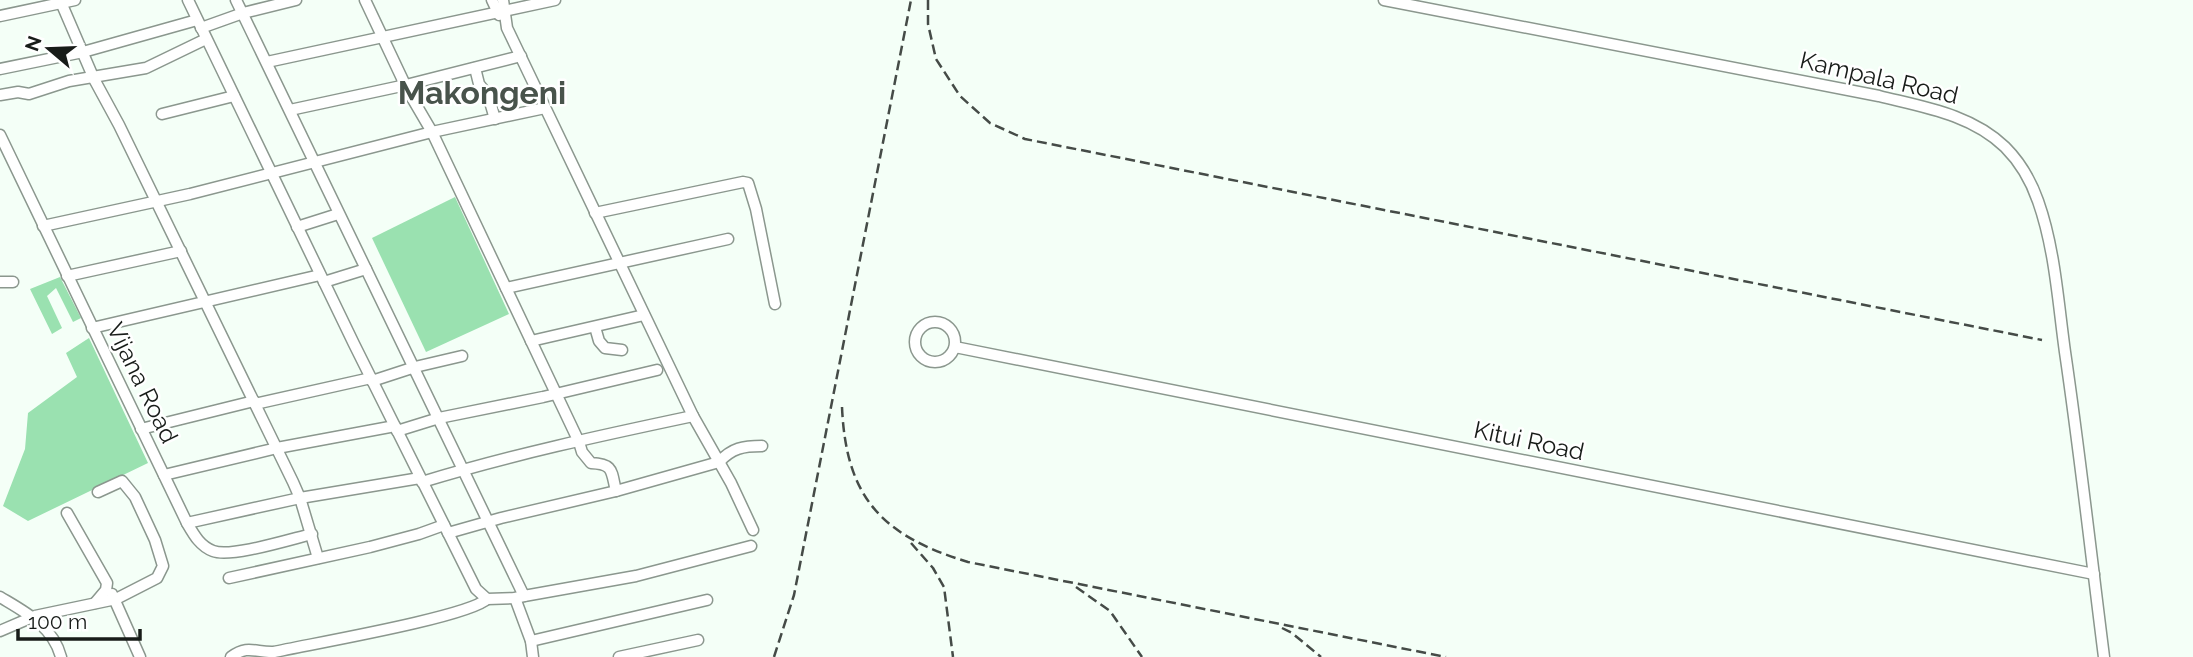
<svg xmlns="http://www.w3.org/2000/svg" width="2193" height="657" viewBox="0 0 2193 657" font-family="Raleway,sans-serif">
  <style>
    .green { fill: #9ae1b0 }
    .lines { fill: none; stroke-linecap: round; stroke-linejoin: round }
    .minor-casing { stroke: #8b978e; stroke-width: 13 }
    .minor { stroke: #fff; stroke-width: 10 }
    .rail { stroke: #454b47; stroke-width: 2.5; stroke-dasharray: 10 5; stroke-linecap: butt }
    .labels { text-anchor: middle; stroke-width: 5; stroke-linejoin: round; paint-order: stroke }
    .street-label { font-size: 24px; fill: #181c19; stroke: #fff }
    .district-label { font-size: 32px; font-weight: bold; fill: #48534b; stroke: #fff }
  </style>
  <rect width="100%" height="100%" fill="#f4fff7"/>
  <g class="green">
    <polygon points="455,197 509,314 426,352 372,238"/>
    <polygon points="60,277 81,318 73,322 56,288 47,296 62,328 52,334 30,289"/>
    <polygon points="89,338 148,463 28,521 3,506 25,449 28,413 77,377 66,353"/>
  </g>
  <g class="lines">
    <defs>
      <g id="minor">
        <polyline points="60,0 94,79 119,125 293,482 300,498 318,558"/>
        <polyline points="188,0 354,344 476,589 487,599 515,598 524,596"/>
        <polyline points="236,0 524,596 636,576 751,546"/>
        <path d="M 365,0 L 408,91 L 432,132 L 579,442 L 582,452 L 591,463 C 614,464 611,471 616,491"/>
        <polyline points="492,0 499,15"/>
        <polyline points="503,0 507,28 693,416 731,483 753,530"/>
        <path d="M 1384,0 L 1879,96 C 1923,107 1971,114 2005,147 C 2020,162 2031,181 2038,201 C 2055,249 2058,302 2065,352 C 2080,454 2091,555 2104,657"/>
        <polyline points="0,16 75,0"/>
        <polyline points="201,28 243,13 296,0"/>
        <polyline points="267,62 555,0"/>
        <polyline points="475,68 479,84 488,95 495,119"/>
        <polyline points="0,69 83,52 197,20"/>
        <polyline points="0,95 18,92 29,94 69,81 146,68 206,39"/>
        <polyline points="290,110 406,85 521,56"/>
        <polyline points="162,114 234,96"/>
        <path d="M 0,135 L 187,523 C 194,535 200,546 213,551 C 231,558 291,539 312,534"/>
        <polyline points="595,213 743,182 748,183 756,209 775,304"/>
        <polyline points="43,226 190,194 432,132 545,108"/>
        <polyline points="297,227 338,214"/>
        <polyline points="67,276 181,251"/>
        <polyline points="0,282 13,282"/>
        <polyline points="324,282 366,269"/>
        <polyline points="506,288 728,239"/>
        <circle cx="935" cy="342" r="20"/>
        <polyline points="595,327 599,341 605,348 622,350"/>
        <polyline points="92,328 320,275"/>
        <polyline points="531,341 644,315"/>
        <polyline points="955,347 2094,574"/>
        <polyline points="372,381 415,367 462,356"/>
        <polyline points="255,404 371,378"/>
        <polyline points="141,429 254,401"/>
        <polyline points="397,431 439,418 543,397 657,370"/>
        <polyline points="164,475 277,448 395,426"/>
        <path d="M 422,482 C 510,455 603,435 693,416"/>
        <polyline points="67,513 107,583 106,590 95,603"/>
        <polyline points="187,523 300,498 420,478"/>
        <path d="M 448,533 L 501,518 L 616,491 L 719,462 C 732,448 743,446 762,446"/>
        <polyline points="229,578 370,547 419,534 444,525"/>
        <polyline points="112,594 140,657"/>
        <path d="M 0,597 C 25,612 53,626 61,657"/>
        <polyline points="515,598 531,641 533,657"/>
        <polyline points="0,631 35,616 116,599 157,578 163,566 155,540 135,497 122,481 98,492"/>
        <polyline points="531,641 707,600"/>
        <path d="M 231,657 C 248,644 256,653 274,652 C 310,644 468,617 487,599"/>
        <polyline points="619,657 698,640"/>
      </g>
    </defs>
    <use href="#minor" class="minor-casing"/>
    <use href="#minor" class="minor"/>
    <g class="rail">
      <polyline points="928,0 928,24 936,59 960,96 990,123 1025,139 2042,340"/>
      <path d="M 842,407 C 846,499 883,536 968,562 L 1446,657"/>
      <polyline points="911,543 933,568 944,587 953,657"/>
      <polyline points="1076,587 1110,611 1142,657"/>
      <polyline points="1282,628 1292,633 1321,657"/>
      <polyline points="774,657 794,595 911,0"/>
    </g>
  </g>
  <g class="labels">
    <g class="street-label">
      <text transform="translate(1879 78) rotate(13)" y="8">Kampala Road</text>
      <text transform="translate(142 383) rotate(64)" y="8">Vijana Road</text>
      <text transform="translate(1529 441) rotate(12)" y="8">Kitui Road</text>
    </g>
    <g class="district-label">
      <text x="482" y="104">Makongeni</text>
    </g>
  </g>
  <g transform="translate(49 49) rotate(289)" stroke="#ffffff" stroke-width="5" paint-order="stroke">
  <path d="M0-5L12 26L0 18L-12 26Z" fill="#181c19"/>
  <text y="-10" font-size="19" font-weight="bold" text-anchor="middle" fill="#181c19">N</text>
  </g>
  <path d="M18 629v10h122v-10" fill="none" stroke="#181c19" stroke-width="3.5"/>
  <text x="28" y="629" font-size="21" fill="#181c19" stroke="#ffffff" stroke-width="5" paint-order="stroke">100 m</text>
</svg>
